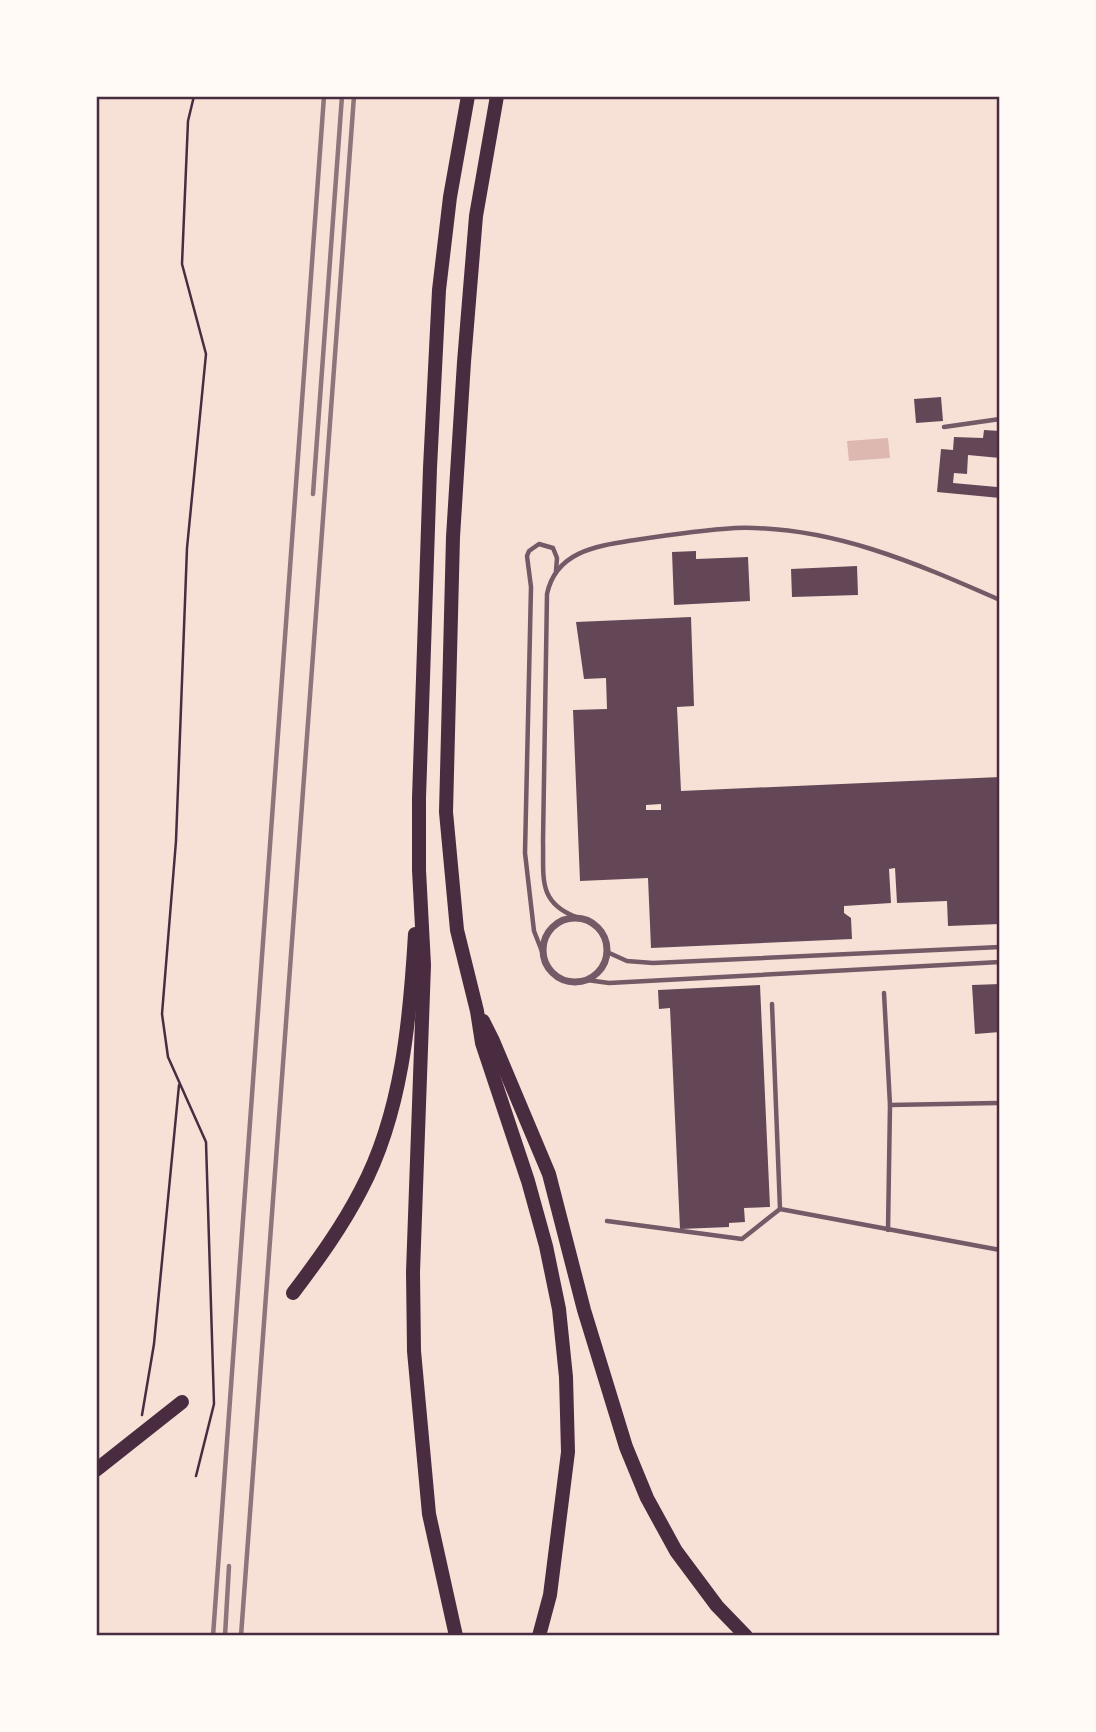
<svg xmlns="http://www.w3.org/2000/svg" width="1096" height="1732" viewBox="0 0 1096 1732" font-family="'Asap Condensed',sans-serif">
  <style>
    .water { fill: #dcb8b0 }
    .building { fill: #644757; fill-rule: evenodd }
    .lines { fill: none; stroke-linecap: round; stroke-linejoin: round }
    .path { stroke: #4a2c40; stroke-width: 2.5 }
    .service { stroke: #755966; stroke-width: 4.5 }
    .minor { stroke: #755966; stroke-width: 7 }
    .motorway { stroke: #4a2c40; stroke-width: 14 }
    .rail { stroke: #8f747c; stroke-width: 4.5 }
    .neatline { fill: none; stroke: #4a2c40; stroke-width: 2.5 }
  </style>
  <rect width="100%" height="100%" fill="#f7e1d7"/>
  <polygon class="water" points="888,438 890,458 849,461 847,441"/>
  <g class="building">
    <polygon points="941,397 943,421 916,423 914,399"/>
    <polygon points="984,430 1000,431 1000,458 968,455 967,474 954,473 953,483 997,487 998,472 1000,472 1000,498 937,492 941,449 953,450 954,437 983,438"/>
    <polygon points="696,551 696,559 748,557 750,601 674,605 672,552"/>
    <polygon points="857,566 858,595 792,597 791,569"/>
    <path d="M 691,617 L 694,706 L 677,707 L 681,791 L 1000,777 L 1000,924 L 948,926 L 947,901 L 897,903 L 895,868 L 889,869 L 891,903 L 844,906 L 844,913 L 851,918 L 852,939 L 651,948 L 648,878 L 580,881 L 573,710 L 607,709 L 606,678 L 584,679 L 576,622 ZM 661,804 L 661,810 L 646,810 L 646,805 Z"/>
    <polygon points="1000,984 1000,1032 975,1034 972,985"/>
    <polygon points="760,985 770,1207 744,1208 745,1222 729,1223 729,1227 680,1229 670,1008 659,1009 658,990"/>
  </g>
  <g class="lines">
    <g class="path">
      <polyline points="194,96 188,121 182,264 206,354 187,548 176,841 162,1014 168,1057 206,1142 214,1404 196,1476"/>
      <polyline points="142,1415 154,1344 179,1085"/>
    </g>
    <g class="service">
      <polyline points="944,427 1000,419"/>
      <path d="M 576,917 C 537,902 544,877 543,841 L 547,594 C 556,551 597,546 635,540 C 668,535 702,530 735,528 C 829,525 916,563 1000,600"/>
      <polyline points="607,952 627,961 653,963 1000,947"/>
      <polyline points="543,954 534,931 525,853 531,587 527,556 529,551 539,544 553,548 557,558 556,571"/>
      <polyline points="587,980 609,983 1000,962"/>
      <polyline points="884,993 890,1105 888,1230"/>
      <polyline points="772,1004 780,1209 1000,1250"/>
      <polyline points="890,1105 997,1103"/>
      <polyline points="607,1221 742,1239 780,1209"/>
    </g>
    <circle class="minor" cx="575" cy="950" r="32"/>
    <g class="motorway">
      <polyline points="497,96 476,216 464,362 453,537 446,812 457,930 477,1011 482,1043 528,1181 546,1246 559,1309 566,1377 568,1452 550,1595 539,1636"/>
      <polyline points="483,1021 493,1041 549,1174 584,1310 626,1447 647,1498 676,1551 717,1606 746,1636"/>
      <path d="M 293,1293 C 318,1260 342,1227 361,1190 C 402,1113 410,1019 415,934"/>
      <polyline points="96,1470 182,1402"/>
      <polyline points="456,1636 429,1514 414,1351 413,1272 424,965 419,870 419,798 430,468 439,290 450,197 468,96"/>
    </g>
    <g class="rail">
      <polyline points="313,494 342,96"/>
      <polyline points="213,1636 324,96"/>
      <polyline points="225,1636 229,1566"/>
      <polyline points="241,1636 354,96"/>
    </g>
  </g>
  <rect width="1096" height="1732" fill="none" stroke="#fffaf5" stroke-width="196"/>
  <rect x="98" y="98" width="900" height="1536" class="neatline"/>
</svg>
